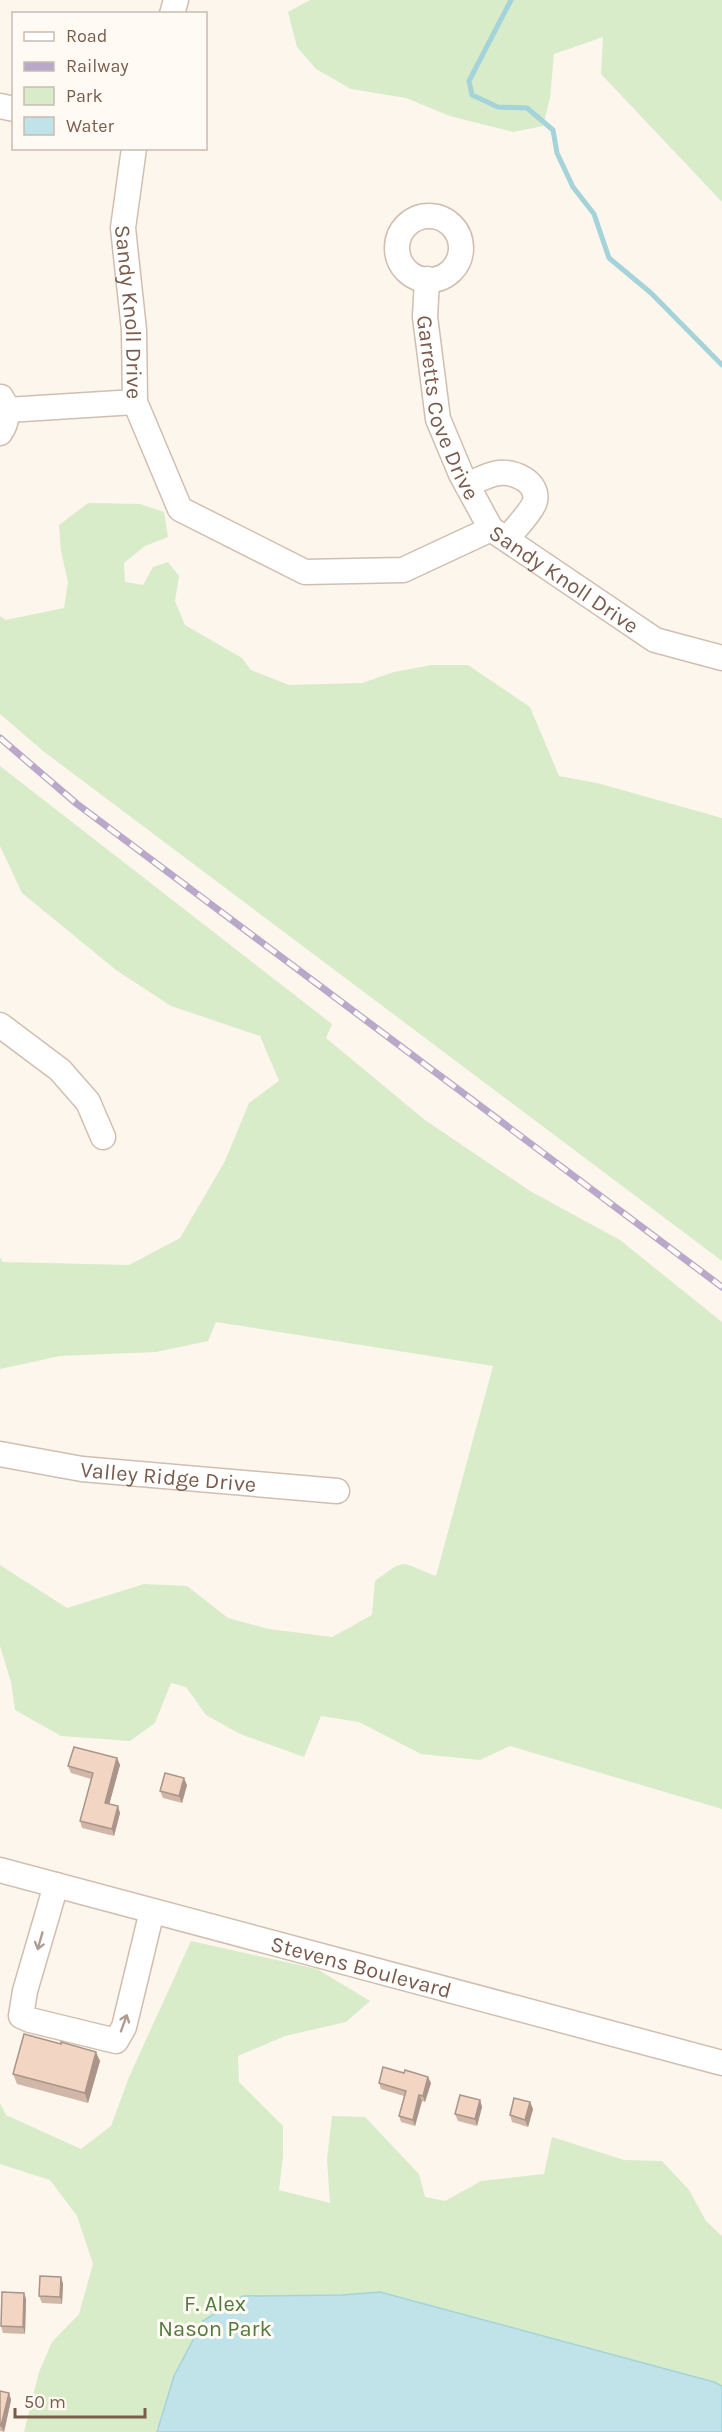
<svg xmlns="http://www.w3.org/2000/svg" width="722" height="2432" viewBox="0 0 722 2432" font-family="Karla,sans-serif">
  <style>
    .green { fill: #d8ecc9 }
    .water { fill: #bfe3e8; stroke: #a5d3da; stroke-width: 1.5 }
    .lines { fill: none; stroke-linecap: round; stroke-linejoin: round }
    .stream { stroke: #a5d3da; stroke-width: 5 }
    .minor-casing { stroke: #d1beb0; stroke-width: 27 }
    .minor { stroke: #fff; stroke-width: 24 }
    .rail-casing { stroke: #b9a8c9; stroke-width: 7 }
    .rail { stroke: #fffaf3; stroke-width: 4.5; stroke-dasharray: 14; stroke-linecap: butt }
    .wall { fill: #d1b7a8 }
    .shaded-wall { fill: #aa9588 }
    .building { fill: #f3d5c3; stroke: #aa9588; stroke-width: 1.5 }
    .oneway { stroke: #af9d94 }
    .labels { text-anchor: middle; stroke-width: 6; stroke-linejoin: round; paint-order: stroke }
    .street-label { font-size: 22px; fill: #7a5c4d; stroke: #fffaf3 }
    .park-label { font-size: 22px; fill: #537a41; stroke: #fffaf3 }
  </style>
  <rect width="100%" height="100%" fill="#fdf6ec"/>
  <g class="green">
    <polygon points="310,0 722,0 722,202 601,74 603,37 554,54 550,98 543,126 513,132 450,116 406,98 351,89 316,69 297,47 288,12"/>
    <polygon points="88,503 140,504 164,512 168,537 145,546 124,563 125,582 143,585 153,567 168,562 179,576 175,601 185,625 242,658 251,670 289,685 362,683 394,672 432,665 468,665 530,707 559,776 597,783 722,818 722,1261 43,751 0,714 0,616 6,620 64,608 68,582 61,551 59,525"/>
    <path d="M 0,766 L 332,1024 L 326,1038 L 425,1120 L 530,1191 L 620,1240 L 722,1322 L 722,1809 L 510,1746 L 480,1760 L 421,1754 L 359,1722 L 321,1716 L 304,1757 L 240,1734 L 206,1715 L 186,1687 L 171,1683 L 155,1723 L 130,1741 L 61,1736 L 15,1710 L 11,1682 L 0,1646 L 0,1565 L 67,1608 L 144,1584 L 187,1586 L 228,1618 L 269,1629 L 332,1637 L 372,1615 L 375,1581 C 408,1556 400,1563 436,1576 L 493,1366 L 216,1322 L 208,1341 L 156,1352 L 60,1356 L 0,1369 L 0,1257 L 3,1262 L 129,1265 L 180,1238 L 225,1161 L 249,1103 L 279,1081 L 260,1036 L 171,1006 L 116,970 L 22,893 L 0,846 Z"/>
    <polygon points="191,1941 317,1969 370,2001 346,2022 285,2036 238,2056 239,2082 283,2126 283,2156 279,2190 330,2203 327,2160 332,2116 365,2117 419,2174 425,2197 445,2201 481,2181 544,2174 552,2137 624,2160 662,2161 689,2190 706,2221 722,2236 722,2432 24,2432 39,2372 52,2342 79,2314 93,2264 77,2216 50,2180 0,2164 0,2103 6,2115 81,2149 111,2126 129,2077"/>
  </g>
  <polygon class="water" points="380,2292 714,2382 722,2386 722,2432 157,2432 174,2376 203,2321 243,2296 342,2295"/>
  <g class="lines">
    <polyline class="stream" points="511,0 469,81 472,95 498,107 527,108 553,130 557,153 573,187 594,214 609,258 651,293 722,365"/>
    <defs>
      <g id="minor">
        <polyline points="172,14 176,0"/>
        <polyline points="0,106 14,109"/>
        <path id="s1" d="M 134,148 L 123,228 L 134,330 L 135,402 L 180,509 L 305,572 L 403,570 L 491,529 L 655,640 L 722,658"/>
        <circle cx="429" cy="248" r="32"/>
        <path id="s2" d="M 427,279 L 425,317 L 438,419 L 461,474 L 491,529"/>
        <polyline points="7,410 135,402"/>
        <path d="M 0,433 C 8,422 9,409 1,397"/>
        <path d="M 467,485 C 477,481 488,474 499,473 C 514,471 539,482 535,501 C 533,510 513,531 507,539"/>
        <polyline points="0,1025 60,1070 88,1102 103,1137"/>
        <path id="s3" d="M 0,1454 L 82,1469 L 337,1491"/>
        <path id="s4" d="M 0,1870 L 722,2063"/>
        <polyline points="56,1885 25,1991 21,2016 30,2020 116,2041 124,2027 152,1911"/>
      </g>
    </defs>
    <use href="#minor" class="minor-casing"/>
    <use href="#minor" class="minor"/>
    <defs>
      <polyline id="rail" points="0,738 77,804 722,1287"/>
    </defs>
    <use href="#rail" class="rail-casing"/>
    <use href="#rail" class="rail"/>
  </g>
  <g class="wall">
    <polygon points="117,1758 120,1765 109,1804 120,1813 114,1836 82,1828 80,1821 91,1779 71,1773 68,1766"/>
    <polygon points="187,1785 182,1803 163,1798 160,1791"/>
    <polygon points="100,2061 88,2103 17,2084 13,2074"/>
    <polygon points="379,2083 431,2083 425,2102 422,2101 415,2126 401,2122 399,2116 404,2096 381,2089"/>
    <polygon points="480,2100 482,2107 477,2126 458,2121 455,2114"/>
    <polygon points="530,2102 533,2109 528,2127 512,2122 510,2115"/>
    <polygon points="61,2277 63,2284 62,2304 42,2303 39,2296"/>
    <polygon points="24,2293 26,2299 25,2334 3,2333 1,2326"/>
    <polygon points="0,2391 9,2393 11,2400 4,2432 0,2431"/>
  </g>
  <g class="shaded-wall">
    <polygon points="117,1758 120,1765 108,1809 105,1803"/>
    <polygon points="184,1778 187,1785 182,1803 179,1796"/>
    <polygon points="118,1806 120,1813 114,1836 112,1829"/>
    <polygon points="96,2052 100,2061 88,2103 85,2093"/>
    <polygon points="428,2077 431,2083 425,2102 423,2096"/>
    <polygon points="419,2095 422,2101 415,2126 413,2120"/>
    <polygon points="480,2100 482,2107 477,2126 475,2119"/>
    <polygon points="530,2102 533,2109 528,2127 525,2120"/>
    <polygon points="61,2277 63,2284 62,2304 60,2297"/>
    <polygon points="24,2293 26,2299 25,2334 23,2327"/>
    <polygon points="9,2393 11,2400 4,2432 1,2426"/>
  </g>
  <g class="building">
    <polygon points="74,1747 117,1758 105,1803 118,1806 112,1829 80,1821 93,1773 68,1766"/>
    <polygon points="165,1773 184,1778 179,1796 160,1791"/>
    <polygon points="24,2034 61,2044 61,2042 96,2052 85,2093 13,2074"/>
    <polygon points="383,2067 404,2073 405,2070 428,2077 423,2096 419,2095 413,2120 399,2116 406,2091 379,2083"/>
    <polygon points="460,2095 480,2100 475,2119 455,2114"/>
    <polygon points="514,2098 530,2102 525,2120 510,2115"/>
    <polygon points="40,2276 61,2277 60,2297 39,2296"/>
    <polygon points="2,2292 24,2293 23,2327 1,2326"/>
    <polygon points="0,2391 9,2393 1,2426 0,2425"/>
  </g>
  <defs><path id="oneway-shaft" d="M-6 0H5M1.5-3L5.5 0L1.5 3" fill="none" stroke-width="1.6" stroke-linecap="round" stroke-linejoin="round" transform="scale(1.5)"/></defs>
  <g class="oneway">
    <use href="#oneway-shaft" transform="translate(40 1941) rotate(106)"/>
    <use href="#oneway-shaft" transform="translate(124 2023) rotate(-70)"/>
  </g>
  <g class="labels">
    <g class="street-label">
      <text dy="8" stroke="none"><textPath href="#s1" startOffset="165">Sandy Knoll Drive</textPath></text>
      <text dy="8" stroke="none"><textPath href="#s2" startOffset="132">Garretts Cove Drive</textPath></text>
      <text dy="8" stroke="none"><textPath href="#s1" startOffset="795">Sandy Knoll Drive</textPath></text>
      <text dy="8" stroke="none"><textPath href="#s3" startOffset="170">Valley Ridge Drive</textPath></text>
      <text dy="8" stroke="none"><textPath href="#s4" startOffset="374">Stevens Boulevard</textPath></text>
    </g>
    <g class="park-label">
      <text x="215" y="2311">F. Alex<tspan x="215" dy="25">Nason Park</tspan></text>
    </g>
  </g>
  <rect x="12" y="12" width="195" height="138" fill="#fffaf3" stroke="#cabbb1" stroke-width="1.5"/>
  <rect x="24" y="32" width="30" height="9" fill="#ffffff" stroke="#cabbb1" stroke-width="1.5"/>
  <text x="66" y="42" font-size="18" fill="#7a5c4d">Road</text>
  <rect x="24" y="62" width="30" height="9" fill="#b9a8c9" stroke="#cabbb1" stroke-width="1.5"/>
  <text x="66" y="72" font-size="18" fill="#7a5c4d">Railway</text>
  <rect x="24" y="87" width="30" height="18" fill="#d8ecc9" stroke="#cabbb1" stroke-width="1.5"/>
  <text x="66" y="102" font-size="18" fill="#7a5c4d">Park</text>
  <rect x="24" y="117" width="30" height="18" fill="#bfe3e8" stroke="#cabbb1" stroke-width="1.5"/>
  <text x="66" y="132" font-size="18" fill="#7a5c4d">Water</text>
  <path d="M15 2408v9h130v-9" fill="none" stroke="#7a5c4d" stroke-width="3"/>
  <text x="24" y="2408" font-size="18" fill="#7a5c4d" stroke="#fffaf3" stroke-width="4.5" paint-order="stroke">50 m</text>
</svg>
